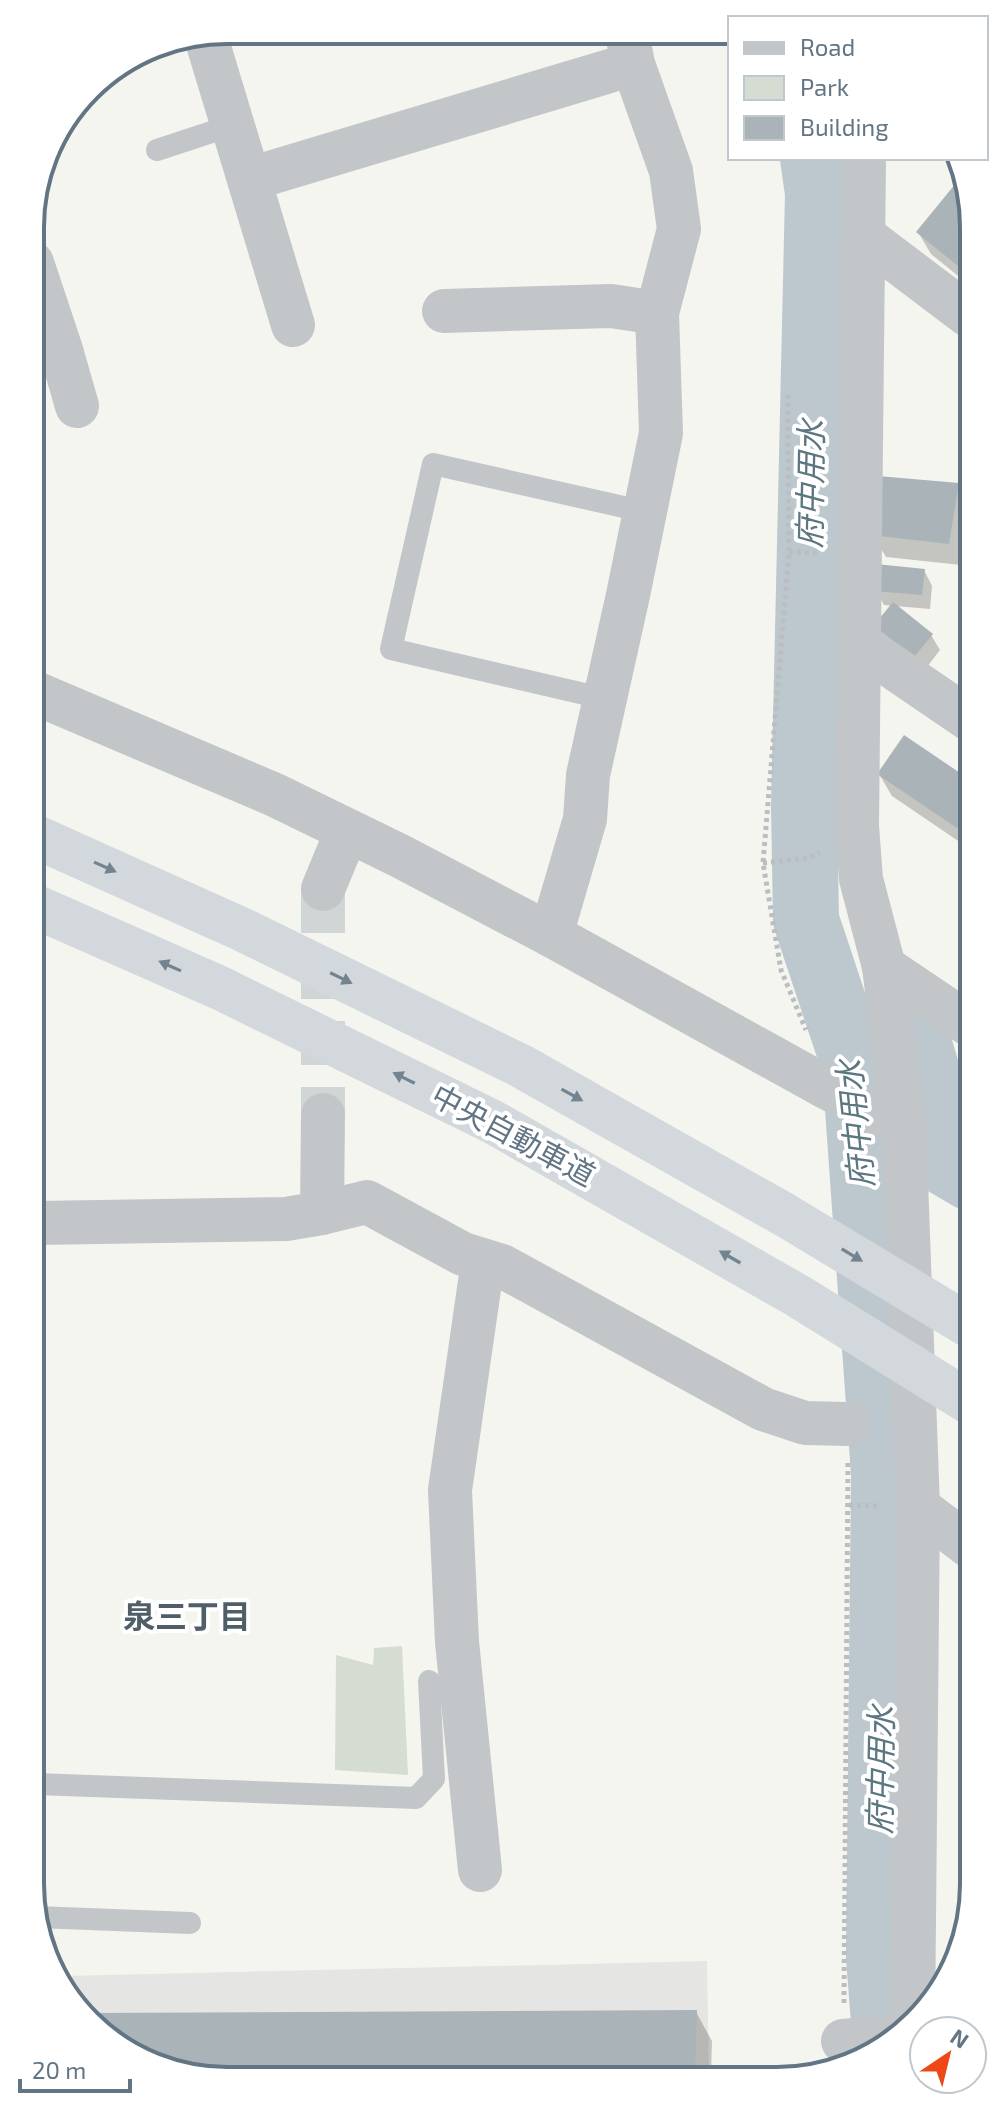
<svg xmlns="http://www.w3.org/2000/svg" width="1004" height="2111" viewBox="0 0 1004 2111" font-family="'Exo 2','Noto Sans JP',sans-serif">
  <style>
    .built { fill: #e5e6e4 }
    .green { fill: #d5dcd1 }
    .shadow { fill: #0003 }
    .lines { fill: none; stroke-linecap: round; stroke-linejoin: round }
    .river { stroke: #bcc8cd; stroke-width: 66 }
    .building { fill: #aab3b8 }
    .street-tunnel { stroke: #d0d5d5; stroke-width: 44; stroke-dasharray: 44 22; stroke-linecap: butt }
    .path { stroke: #bbbec0; stroke-width: 5; stroke-dasharray: 4 4; stroke-linecap: butt }
    .lane { stroke: #c2c6c9; stroke-width: 22 }
    .street { stroke: #c2c6c9; stroke-width: 44 }
    .highway { stroke: #d3d8dc; stroke-width: 44 }
    .oneway { fill: #738491 }
    .labels { text-anchor: middle; stroke-width: 8; stroke-linejoin: round; paint-order: stroke }
    .street-label { font-size: 30px; fill: #627584; stroke: #fff }
    .water-label { font-size: 32px; font-style: italic; fill: #5d7781; stroke: #fff }
    .neighbourhood-label { font-size: 32px; font-weight: bold; fill: #505e68; stroke: #fff }
    .rim { fill: none; stroke: #627584; stroke-width: 4 }
  </style>
  <rect width="100%" height="100%" fill="#f5f5f0"/>
  <polygon class="built" points="707,1961 709,2075 189,2077 97,2032 62,1976"/>
  <polygon class="green" points="402,1646 408,1775 335,1770 336,1655 373,1665 374,1648"/>
  <g class="shadow">
    <polygon points="966,173 967,176 968,284 931,254 918,232"/>
    <polygon points="957,485 968,504 961,565 886,557 873,535"/>
    <polygon points="924,570 932,586 930,609 895,606 931,635 940,650 923,672 885,641 877,626 893,606 884,605 876,590"/>
    <polygon points="905,738 969,781 970,849 892,796 879,774"/>
    <polygon points="696,2012 712,2041 711,2075 189,2077 97,2032 86,2015"/>
  </g>
  <g class="lines">
    <g class="river">
      <polyline points="813,158 818,193 804,806 806,920 855,1067 884,1474 879,1957 886,2048"/>
      <polyline points="915,1031 931,1085 937,1158 971,1178"/>
    </g>
  </g>
  <g class="building">
    <polygon points="965,172 967,176 968,274 916,232"/>
    <polygon points="878,476 959,483 949,544 871,535"/>
    <polygon points="876,564 925,569 922,595 874,591"/>
    <polygon points="893,602 933,634 913,658 874,625"/>
    <polygon points="904,735 969,779 970,810 957,828 877,774"/>
    <polygon points="697,2010 695,2075 189,2077 97,2032 85,2013"/>
  </g>
  <g class="lines">
    <polyline class="street-tunnel" points="323,889 323,1115"/>
    <g class="path">
      <polyline points="788,395 789,552 763,863 781,970 806,1030"/>
      <polyline points="789,552 820,553"/>
      <polyline points="763,863 809,858 820,852"/>
      <polyline points="849,1505 880,1506"/>
      <polyline points="844,2003 848,1461"/>
    </g>
    <g class="lane">
      <polyline points="157,150 233,125"/>
      <polyline points="606,699 391,649 433,464 646,512"/>
      <polyline points="36,1784 416,1798 434,1779 429,1681"/>
      <polyline points="37,1917 190,1923"/>
    </g>
    <g class="street">
      <polyline points="205,34 293,325"/>
      <polyline points="864,158 857,826 861,879 884,967 904,1126 918,1507 913,2023"/>
      <polyline points="250,179 633,64"/>
      <polyline points="865,237 968,315"/>
      <polyline points="32,263 61,350 77,406"/>
      <polyline points="444,311 611,306 657,313"/>
      <polyline points="859,644 969,719"/>
      <polyline points="33,692 275,795 400,856 551,935 824,1086 904,1126"/>
      <polyline points="323,889 347,831"/>
      <polyline points="551,935 585,819 588,775 628,595 661,433 657,313 679,229 671,171 633,64 627,33"/>
      <polyline points="884,967 970,1025"/>
      <polyline points="322,1213 367,1202 463,1254 502,1266 763,1409 805,1423 847,1424"/>
      <polyline points="35,1223 286,1219 322,1213 323,1115"/>
      <polyline points="918,1507 972,1548"/>
      <polyline points="480,1870 457,1642 450,1490 483,1261"/>
      <polyline points="843,2041 899,2036"/>
    </g>
    <g class="highway">
      <polyline points="34,836 241,929 521,1066 785,1215 971,1327"/>
      <polyline points="34,906 220,988 493,1122 798,1296 972,1404"/>
    </g>
  </g>
  <defs><path id="oneway-solid" d="M-6-.8H1V-3.2L6.5 0L1 3.2V.8H-6Z" transform="scale(2)"/></defs>
  <g class="oneway">
    <use href="#oneway-solid" transform="translate(105 867) rotate(24)"/>
    <use href="#oneway-solid" transform="translate(170 966) rotate(-156)"/>
    <use href="#oneway-solid" transform="translate(341 978) rotate(26)"/>
    <use href="#oneway-solid" transform="translate(404 1078) rotate(-154)"/>
    <use href="#oneway-solid" transform="translate(572 1095) rotate(29)"/>
    <use href="#oneway-solid" transform="translate(852 1255) rotate(31)"/>
    <use href="#oneway-solid" transform="translate(730 1257) rotate(-150)"/>
  </g>
  <g class="labels">
    <g class="street-label">
      <text transform="translate(513 1136) rotate(28)" y="10">中央自動車道</text>
    </g>
    <g class="water-label">
      <text transform="translate(811 484) rotate(-89)" y="11">府中用水</text>
      <text transform="translate(856 1124) rotate(-96)" y="11">府中用水</text>
      <text transform="translate(881 1770) rotate(-89)" y="11">府中用水</text>
    </g>
    <g class="neighbourhood-label">
      <text x="187" y="1628">泉三丁目</text>
    </g>
  </g>
  <path d="M0 0H1004V2111H0ZM227 44H777A183 183 0 0 1 960 227V1884A183 183 0 0 1 777 2067H227A183 183 0 0 1 44 1884V227A183 183 0 0 1 227 44Z" fill="#fff" fill-rule="evenodd"/>
  <path class="rim" d="M227 44H777A183 183 0 0 1 960 227V1884A183 183 0 0 1 777 2067H227A183 183 0 0 1 44 1884V227A183 183 0 0 1 227 44Z"/>
  <rect x="728" y="16" width="260" height="144" fill="#ffffff" stroke="#c0c8ce" stroke-width="2"/>
  <rect x="744" y="42" width="40" height="12" fill="#c2c6c9" stroke="#c0c8ce" stroke-width="2"/>
  <text x="800" y="56" font-size="24" fill="#627584">Road</text>
  <rect x="744" y="76" width="40" height="24" fill="#d5dcd1" stroke="#c0c8ce" stroke-width="2"/>
  <text x="800" y="96" font-size="24" fill="#627584">Park</text>
  <rect x="744" y="116" width="40" height="24" fill="#aab3b8" stroke="#c0c8ce" stroke-width="2"/>
  <text x="800" y="136" font-size="24" fill="#627584">Building</text>
  <g transform="translate(948 2055) rotate(35)"><circle r="38" fill="#ffffff" stroke="#c0c8ce" stroke-width="2"/>
  <path d="M0-6L14 30L0 20L-14 30Z" fill="#ee4817"/>
  <text y="-12" font-size="22" font-weight="bold" text-anchor="middle" fill="#627584">N</text>
  </g>
  <path d="M20 2079v12h110v-12" fill="none" stroke="#627584" stroke-width="4"/>
  <text x="32" y="2079" font-size="24" fill="#627584" stroke="#ffffff" stroke-width="6" paint-order="stroke">20 m</text>
</svg>
